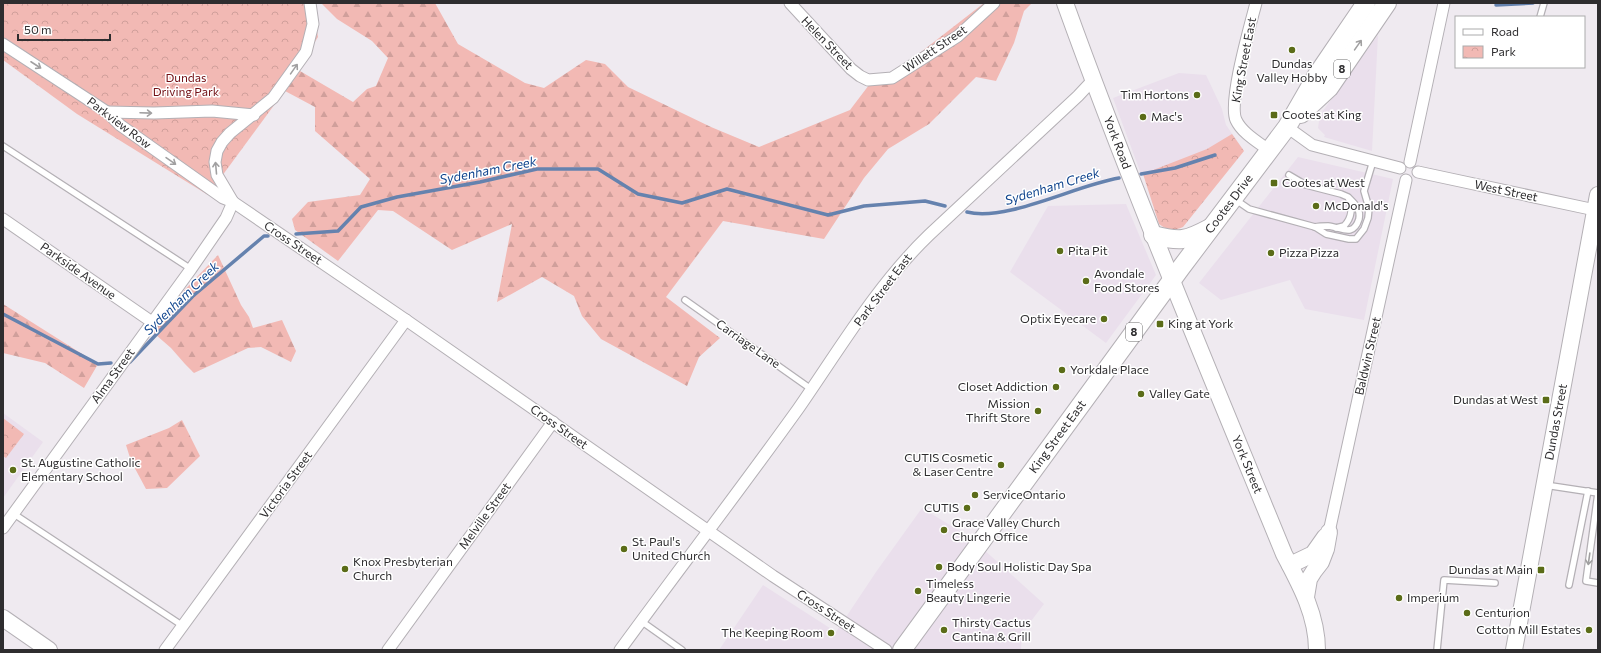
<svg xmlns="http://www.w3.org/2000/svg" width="1601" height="653" viewBox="0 0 1601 653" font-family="Commissioner,sans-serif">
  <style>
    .built { fill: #eadfec }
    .forest { fill: url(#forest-firs) }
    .park { fill: url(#park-crowns) }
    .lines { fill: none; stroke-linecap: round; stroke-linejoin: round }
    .stream { stroke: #6582ae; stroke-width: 3.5 }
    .lane-casing { stroke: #b4b0b5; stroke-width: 8 }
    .street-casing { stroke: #b4b0b5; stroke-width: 13 }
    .secondary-casing { stroke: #b4b0b5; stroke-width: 18 }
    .primary-casing { stroke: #b4b0b5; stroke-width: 20 }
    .lane { stroke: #fff; stroke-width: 5.5 }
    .street { stroke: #fff; stroke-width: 11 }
    .secondary { stroke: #fff; stroke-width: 16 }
    .primary { stroke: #fff; stroke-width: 18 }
    .oneway { stroke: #a1a0a1 }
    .poi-dot { fill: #5b6c18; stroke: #fff; stroke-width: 1.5 }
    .labels { text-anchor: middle; stroke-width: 3; stroke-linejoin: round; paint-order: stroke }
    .shield { fill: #fff; stroke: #6d6c6d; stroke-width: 1 }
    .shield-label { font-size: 11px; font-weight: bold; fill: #2e2d2f }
    .street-label { font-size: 12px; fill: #2e2d2f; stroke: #fff }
    .poi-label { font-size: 12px; fill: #2e2d2f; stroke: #fff; text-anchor: start }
    .park-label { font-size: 12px; fill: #720f14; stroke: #fff }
    .water-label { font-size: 13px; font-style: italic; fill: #11458e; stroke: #fff }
  </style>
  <defs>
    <pattern id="forest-firs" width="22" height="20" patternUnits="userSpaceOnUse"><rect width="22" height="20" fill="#f2b9b4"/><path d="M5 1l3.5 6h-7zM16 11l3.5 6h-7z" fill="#d09f9b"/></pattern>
    <pattern id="park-crowns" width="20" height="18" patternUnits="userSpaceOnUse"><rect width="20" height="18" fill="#f2b9b4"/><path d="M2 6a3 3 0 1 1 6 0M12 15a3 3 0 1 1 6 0" fill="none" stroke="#d09f9b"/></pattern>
  </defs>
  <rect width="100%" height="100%" fill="#efeaf0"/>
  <g class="built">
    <polygon points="1378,35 1372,151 1324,137 1325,135 1318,128 1320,115"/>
    <polygon points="1179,73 1206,75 1222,109 1226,125 1244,151 1141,174 1113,98"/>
    <polygon points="1298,157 1393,179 1364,320 1305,309 1290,280 1221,300 1199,283"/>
    <polygon points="1126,204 1156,275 1106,343 1010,272 1048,206"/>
    <polygon points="3,413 43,442 3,498"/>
    <polygon points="922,508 971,538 1044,604 1022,633 1021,650 719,650 763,585 836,632 876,572"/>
  </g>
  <g class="forest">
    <polygon points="321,3 435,3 458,44 525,83 544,88 586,60 605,64 628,87 711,127 759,147 850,110 872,81 894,73 984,3 1032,3 1024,11 1014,43 996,81 976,77 929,124 888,149 864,178 824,239 723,221 666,297 720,338 699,357 687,386 601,339 582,316 574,296 542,277 497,302 512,224 452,250 393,211 378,210 338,261 295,230 292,219 308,202 360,195 370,179 315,131 315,107 285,91 300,71 353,102 367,89 376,86 388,58 372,41 337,19"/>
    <polygon points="218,255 241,305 249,317 253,328 282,320 296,351 291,362 261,347 248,348 194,373 185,364 171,348 148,328"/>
    <polygon points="3,304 98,364 84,388 45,363 3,353"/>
    <polygon points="182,420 200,456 167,488 146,489 131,461 126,445 169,428"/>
  </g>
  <g class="park">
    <polygon points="3,3 312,3 318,37 283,93 208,195 77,114 3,60"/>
    <path d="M 1232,134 L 1244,151 L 1183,227 C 1173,231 1168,231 1159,224 L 1143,174 L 1207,149 Z"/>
    <polygon points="3,418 24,434 6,458 3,456"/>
  </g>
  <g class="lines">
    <g class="stream">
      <polyline points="1496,5 1533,3"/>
      <polyline points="1141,174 1175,168 1215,155"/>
      <path d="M 967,212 C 1007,222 1076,185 1119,178"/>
      <polyline points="296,234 338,231 361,207 397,197 480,182 537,169 598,169 638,194 682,203 727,189 828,215 864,206 925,201 945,206"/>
      <polyline points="3,314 98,364 111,363"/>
      <polyline points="130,362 193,296 264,236 268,236"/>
    </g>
    <defs>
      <g id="lane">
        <polyline points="1540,17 1544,3"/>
        <polyline points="3,146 191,269"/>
        <path d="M 1289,175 L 1306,185 L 1341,194 L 1348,197 C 1353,207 1352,218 1344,226 L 1336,228"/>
        <polyline points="1236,200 1249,209 1315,227 1326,234 1349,239 1356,239 1364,229 1368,218 1369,208 1364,191 1373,161"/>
        <path d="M 1315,227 C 1319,226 1324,226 1328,226 C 1341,227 1353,238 1359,219 C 1361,209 1355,204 1349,198"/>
        <polyline points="685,300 811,389"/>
        <polyline points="1545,485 1598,493"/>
        <polyline points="1598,493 1586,581 1598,583"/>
        <polyline points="14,514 183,626"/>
        <polyline points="1569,585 1588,491"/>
        <polyline points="641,621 682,650"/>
        <polyline points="1437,650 1444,580 1495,583"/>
      </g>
      <g id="street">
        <polyline points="790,3 851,69 860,76 868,80 892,78 958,36 994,3"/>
        <path d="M 1256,3 C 1250,26 1228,102 1236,120 C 1242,133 1258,142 1270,151"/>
        <polyline points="3,44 107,112 120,125 223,198 233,202 406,320 773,576 886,650"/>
        <polyline points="107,112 154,113 212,111 254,115"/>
        <polyline points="1287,127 1312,145 1400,168"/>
        <polyline points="1410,162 1444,3"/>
        <polyline points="1418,172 1595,210"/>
        <polyline points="233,202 217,175 215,162 217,151 222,142 230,133 273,98 306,52 313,24 310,3"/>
        <polyline points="3,219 152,322"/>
        <polyline points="3,528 191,269 226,218 233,202"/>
        <polyline points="1329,532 1406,180"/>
        <polyline points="165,650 406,320"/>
        <polyline points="388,650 553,422"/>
        <path d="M 620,650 C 679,569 740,490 798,409 C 839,350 877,285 929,235 L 1078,96 L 1093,80"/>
      </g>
      <g id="secondary">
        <path id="s1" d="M 1065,3 C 1132,189 1209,371 1284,554 C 1300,584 1317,615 1317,650"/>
        <polyline points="1290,565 1313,554 1325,537"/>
        <polyline points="1306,597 1309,579 1314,571 1321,562 1326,549 1329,532"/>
        <polyline points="3,618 49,650"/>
        <path id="s2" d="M 1514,650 L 1598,195"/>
      </g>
      <g id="primary">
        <polyline points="1301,114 1329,88 1387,3"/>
        <path d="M 1153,235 C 1180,242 1186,241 1210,228"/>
        <path id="s3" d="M 902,650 L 1180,269 L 1287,127 L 1317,75 L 1366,3"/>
      </g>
    </defs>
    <use href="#lane" class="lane-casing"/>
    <use href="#street" class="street-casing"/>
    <use href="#secondary" class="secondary-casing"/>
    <use href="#primary" class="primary-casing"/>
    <use href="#lane" class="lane"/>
    <use href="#street" class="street"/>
    <use href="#secondary" class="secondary"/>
    <use href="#primary" class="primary"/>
  </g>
  <defs><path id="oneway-shaft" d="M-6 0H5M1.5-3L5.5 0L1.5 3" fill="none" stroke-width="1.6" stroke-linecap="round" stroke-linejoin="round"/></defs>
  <g class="oneway">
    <use href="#oneway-shaft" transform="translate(1358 45) rotate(-55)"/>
    <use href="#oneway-shaft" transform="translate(36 65) rotate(33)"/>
    <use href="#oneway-shaft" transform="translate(294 69) rotate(-55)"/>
    <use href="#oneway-shaft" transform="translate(146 113) rotate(2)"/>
    <use href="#oneway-shaft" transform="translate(171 161) rotate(35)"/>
    <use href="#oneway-shaft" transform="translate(216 168) rotate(-95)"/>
    <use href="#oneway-shaft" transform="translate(1589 559) rotate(98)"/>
  </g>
  <g class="poi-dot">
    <circle cx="1292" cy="50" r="4"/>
    <circle cx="1197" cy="95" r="4"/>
    <rect x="1270" y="111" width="8" height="8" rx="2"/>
    <circle cx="1143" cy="117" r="4"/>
    <rect x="1270" y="179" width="8" height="8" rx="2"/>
    <circle cx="1316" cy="206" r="4"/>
    <circle cx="1060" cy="251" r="4"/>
    <circle cx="1271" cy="253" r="4"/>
    <circle cx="1086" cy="281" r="4"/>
    <circle cx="1104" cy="319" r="4"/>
    <rect x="1156" y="320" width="8" height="8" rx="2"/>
    <circle cx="1062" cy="370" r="4"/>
    <circle cx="1056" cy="387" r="4"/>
    <circle cx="1141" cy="394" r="4"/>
    <rect x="1542" y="396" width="8" height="8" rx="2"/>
    <circle cx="1038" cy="411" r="4"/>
    <circle cx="1001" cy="465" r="4"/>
    <circle cx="13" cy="470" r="4"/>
    <circle cx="975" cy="495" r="4"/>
    <circle cx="967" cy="508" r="4"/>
    <circle cx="944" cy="530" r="4"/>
    <circle cx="624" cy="549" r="4"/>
    <circle cx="939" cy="567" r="4"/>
    <circle cx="345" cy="569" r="4"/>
    <rect x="1537" y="566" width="8" height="8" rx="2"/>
    <circle cx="918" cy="591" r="4"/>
    <circle cx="1399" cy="598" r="4"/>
    <circle cx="1467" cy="613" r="4"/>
    <circle cx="944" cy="630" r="4"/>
    <circle cx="1589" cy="630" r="4"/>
    <circle cx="831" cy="633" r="4"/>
  </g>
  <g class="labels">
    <g class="shield">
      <rect x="1334" y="60" width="16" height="18" rx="3"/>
      <rect x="1126" y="323" width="16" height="18" rx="3"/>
    </g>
    <g class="shield-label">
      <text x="1342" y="73">8</text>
      <text x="1134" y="336">8</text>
    </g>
    <g class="street-label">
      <text transform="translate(827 43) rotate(46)" y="4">Helen Street</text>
      <text transform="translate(935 49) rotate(-34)" y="4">Willett Street</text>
      <text transform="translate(1244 60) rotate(-79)" y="4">King Street East</text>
      <text transform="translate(119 123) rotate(37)" y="4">Parkview Row</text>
      <text dy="4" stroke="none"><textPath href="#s1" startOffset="149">York Road</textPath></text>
      <text transform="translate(1506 191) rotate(12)" y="4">West Street</text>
      <text dy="4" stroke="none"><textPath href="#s3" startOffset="553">Cootes Drive</textPath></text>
      <text transform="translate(293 243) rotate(34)" y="4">Cross Street</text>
      <text transform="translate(78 271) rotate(35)" y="4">Parkside Avenue</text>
      <text transform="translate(883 290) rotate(-53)" y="4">Park Street East</text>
      <text transform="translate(748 344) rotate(35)" y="4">Carriage Lane</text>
      <text transform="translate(1368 356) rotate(-77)" y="4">Baldwin Street</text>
      <text transform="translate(113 376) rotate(-54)" y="4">Alma Street</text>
      <text dy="4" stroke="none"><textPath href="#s2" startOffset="232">Dundas Street</textPath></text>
      <text transform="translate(559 427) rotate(35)" y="4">Cross Street</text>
      <text dy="4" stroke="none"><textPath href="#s3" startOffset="264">King Street East</textPath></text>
      <text dy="4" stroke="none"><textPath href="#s1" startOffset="496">York Street</textPath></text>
      <text transform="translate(286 485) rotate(-54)" y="4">Victoria Street</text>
      <text transform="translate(485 516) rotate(-54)" y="4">Melville Street</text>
      <text transform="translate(826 611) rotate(33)" y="4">Cross Street</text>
    </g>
    <g class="poi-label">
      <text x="1292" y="68" text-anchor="middle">Dundas<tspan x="1292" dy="14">Valley Hobby</tspan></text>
      <text x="1189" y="99" text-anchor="end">Tim Hortons</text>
      <text x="1282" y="119">Cootes at King</text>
      <text x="1151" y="121">Mac's</text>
      <text x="1282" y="187">Cootes at West</text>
      <text x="1324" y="210">McDonald's</text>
      <text x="1068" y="255">Pita Pit</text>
      <text x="1279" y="257">Pizza Pizza</text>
      <text x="1094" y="278">Avondale<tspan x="1094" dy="14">Food Stores</tspan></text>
      <text x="1096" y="323" text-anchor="end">Optix Eyecare</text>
      <text x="1168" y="328">King at York</text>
      <text x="1070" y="374">Yorkdale Place</text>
      <text x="1048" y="391" text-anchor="end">Closet Addiction</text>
      <text x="1149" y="398">Valley Gate</text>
      <text x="1538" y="404" text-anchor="end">Dundas at West</text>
      <text x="1030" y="408" text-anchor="end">Mission<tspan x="1030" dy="14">Thrift Store</tspan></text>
      <text x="993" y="462" text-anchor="end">CUTIS Cosmetic<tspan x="993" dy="14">&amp; Laser Centre</tspan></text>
      <text x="21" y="467">St. Augustine Catholic<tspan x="21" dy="14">Elementary School</tspan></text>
      <text x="983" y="499">ServiceOntario</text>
      <text x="959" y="512" text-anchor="end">CUTIS</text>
      <text x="952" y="527">Grace Valley Church<tspan x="952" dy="14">Church Office</tspan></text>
      <text x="632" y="546">St. Paul's<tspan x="632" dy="14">United Church</tspan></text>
      <text x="353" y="566">Knox Presbyterian<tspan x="353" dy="14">Church</tspan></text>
      <text x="947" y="571">Body Soul Holistic Day Spa</text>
      <text x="1533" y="574" text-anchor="end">Dundas at Main</text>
      <text x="926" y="588">Timeless<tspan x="926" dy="14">Beauty Lingerie</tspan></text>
      <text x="1407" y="602">Imperium</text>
      <text x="1475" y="617">Centurion</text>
      <text x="952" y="627">Thirsty Cactus<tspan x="952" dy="14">Cantina &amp; Grill</tspan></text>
      <text x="1581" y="634" text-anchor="end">Cotton Mill Estates</text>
      <text x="823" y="637" text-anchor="end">The Keeping Room</text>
    </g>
    <g class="park-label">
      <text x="186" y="82">Dundas<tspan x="186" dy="14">Driving Park</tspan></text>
    </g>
    <g class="water-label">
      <text transform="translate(488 170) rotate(-11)" y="5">Sydenham Creek</text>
      <text transform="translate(1052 186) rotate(-17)" y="5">Sydenham Creek</text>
      <text transform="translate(181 298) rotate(-44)" y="5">Sydenham Creek</text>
    </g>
  </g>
  <rect width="1601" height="653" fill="none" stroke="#2e2d2f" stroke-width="8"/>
  <rect x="1455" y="16" width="130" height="52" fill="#ffffff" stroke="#ababac"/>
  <rect x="1463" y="29" width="20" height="6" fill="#ffffff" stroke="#ababac"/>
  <text x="1491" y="36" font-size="12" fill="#2e2d2f">Road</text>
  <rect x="1463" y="46" width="20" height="12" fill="url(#park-crowns)" stroke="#ababac"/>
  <text x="1491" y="56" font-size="12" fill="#2e2d2f">Park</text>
  <path d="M18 34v6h92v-6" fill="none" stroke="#2e2d2f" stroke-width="2"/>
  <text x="24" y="34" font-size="12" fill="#2e2d2f" stroke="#ffffff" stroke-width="3" paint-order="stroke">50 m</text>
</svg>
